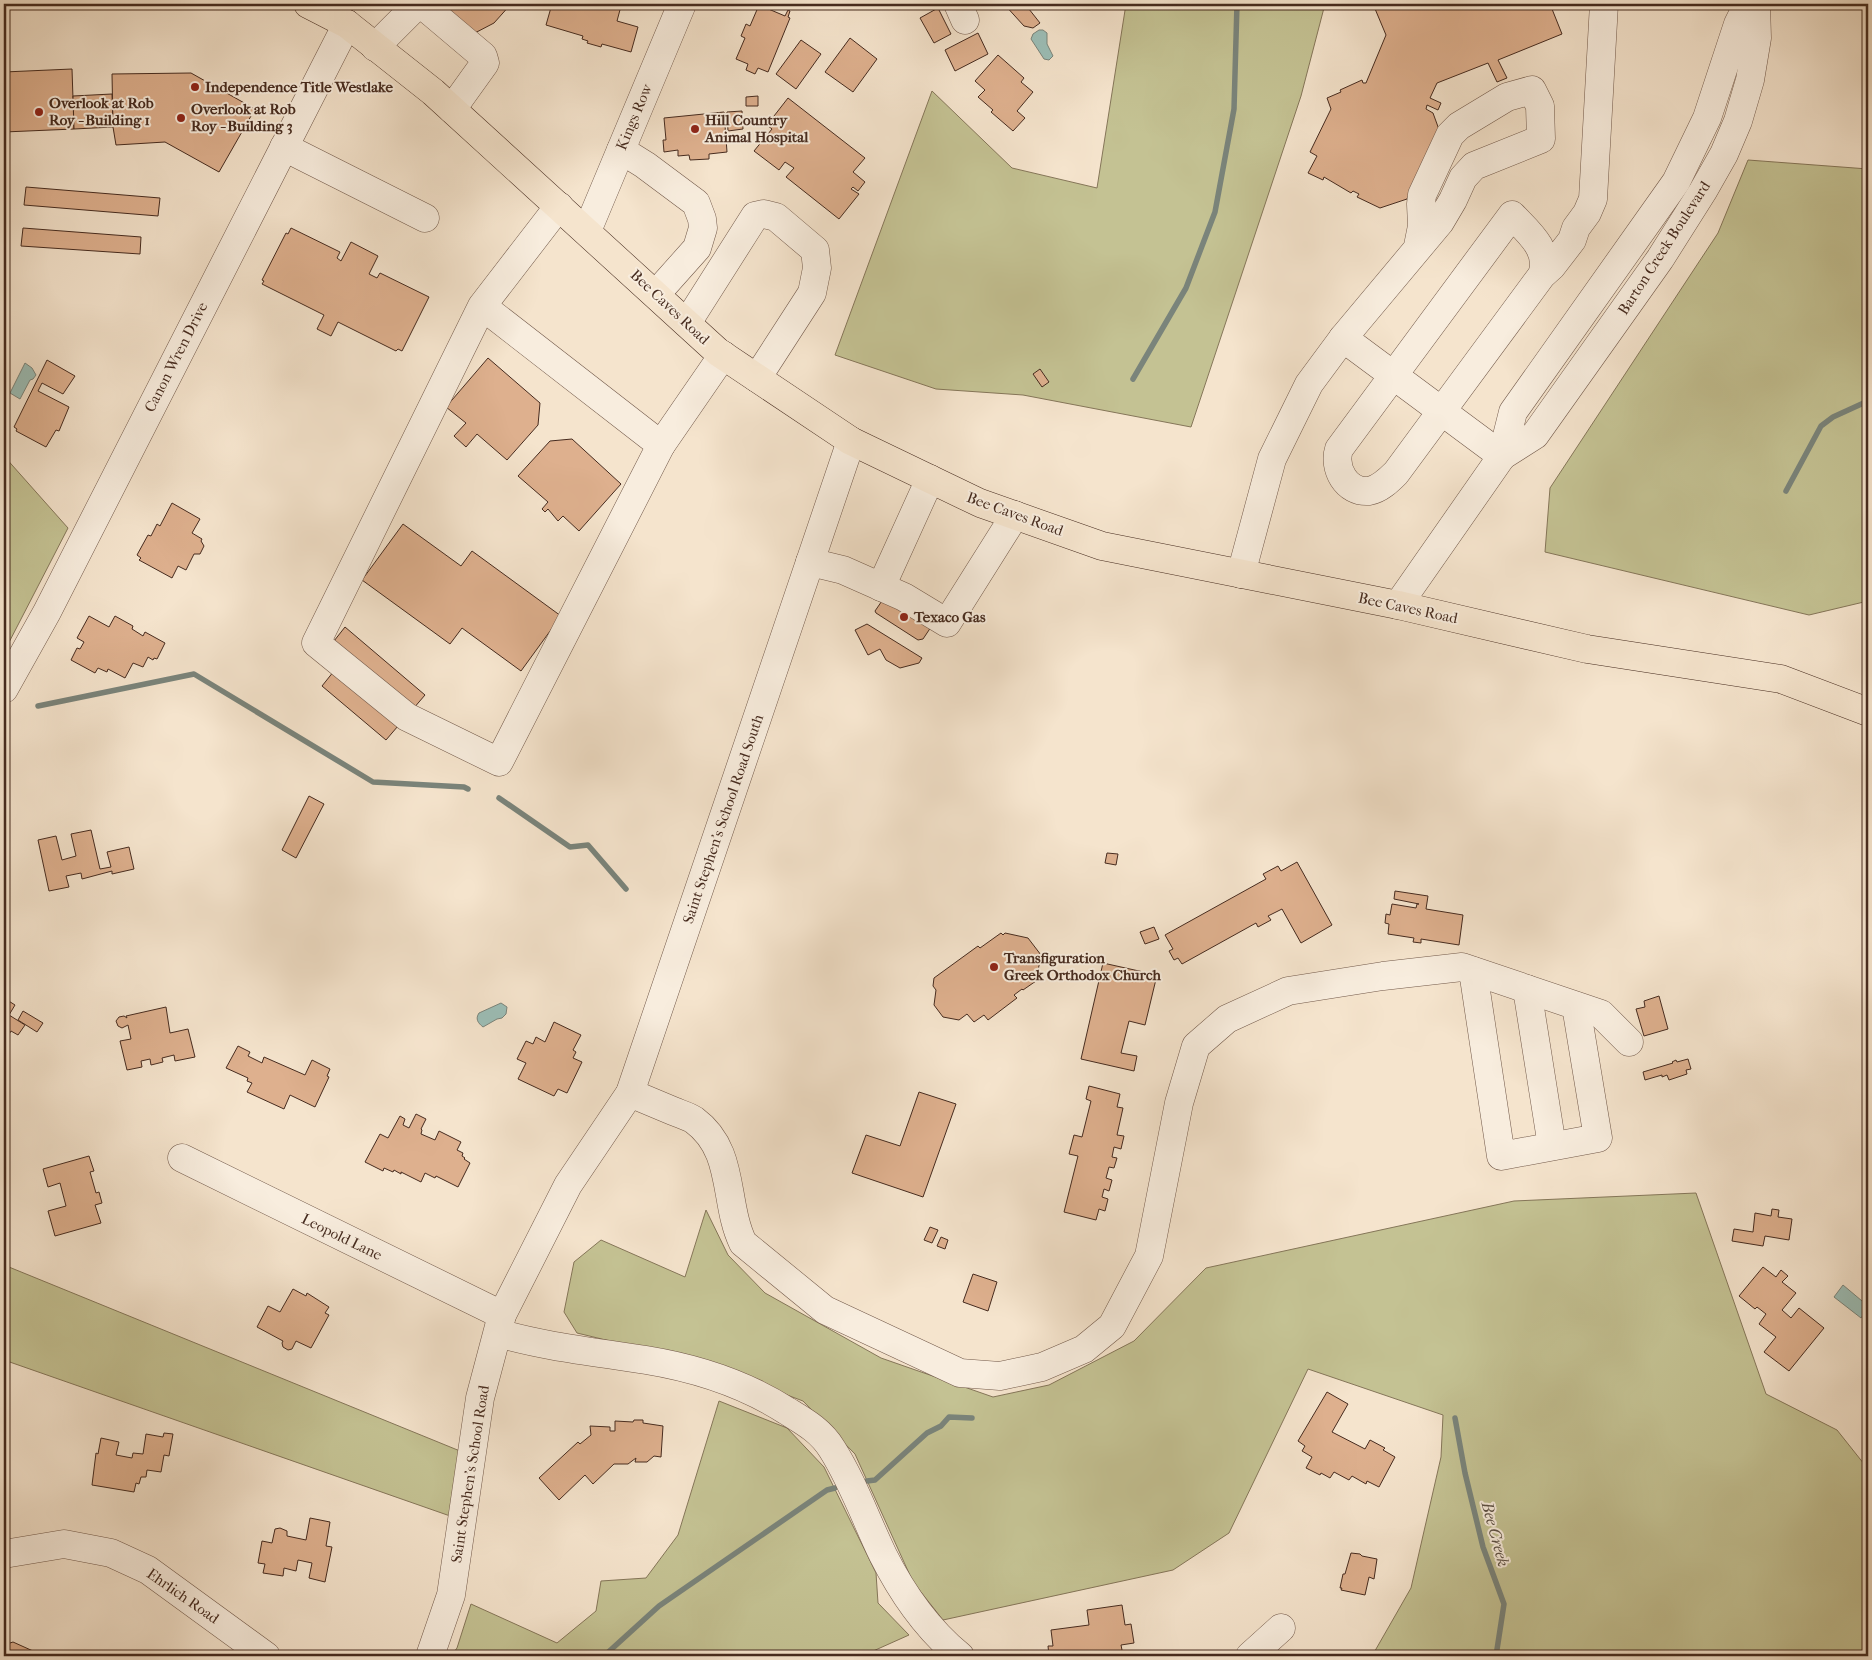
<svg xmlns="http://www.w3.org/2000/svg" width="1872" height="1660" viewBox="0 0 1872 1660" font-family="'IM FELL French Canon',serif">
  <style>
    .green { fill: #c4c293; stroke: #857659 }
    .water { fill: #9cbfb8; stroke: #7a847b }
    .lines { fill: none; stroke-linecap: round; stroke-linejoin: round }
    .stream { stroke: #7a847b; stroke-width: 5.5 }
    .building { fill: #deb08e; stroke: #462b1f }
    .minor-casing { stroke: #72594a; stroke-width: 29 }
    .major-casing { stroke: #462b1f; stroke-width: 29 }
    .minor { stroke: #f8edde; stroke-width: 28 }
    .major { stroke: #f5e4cd; stroke-width: 28 }
    .poi-dot { fill: #8f2418; stroke: #f8edde; stroke-width: 2 }
    .labels { text-anchor: middle; stroke-width: 4; stroke-linejoin: round; paint-order: stroke }
    .poi-label { font-size: 15px; font-weight: bold; fill: #462b1f; stroke: #f8edde; text-anchor: start }
    .street-label { font-size: 15px; fill: #462b1f; stroke: #f8edde }
    .water-label { font-size: 16px; font-style: italic; fill: #5c5045; stroke: #f8edde }
  </style>
  <rect width="100%" height="100%" fill="#f5e4cd"/>
  <filter id="stains"><feTurbulence type="fractalNoise" baseFrequency=".004" numOctaves="4"/><feColorMatrix values="0 0 0 0 .2 0 0 0 0 .09 0 0 0 0 .02 0 0 0 .5 -.17"/></filter>
  <radialGradient id="worn" r=".72"><stop offset=".6" stop-color="#630" stop-opacity="0"/><stop offset="1" stop-color="#630" stop-opacity=".3"/></radialGradient>
  <g class="green">
    <polygon points="1126,4 1325,4 1301,96 1191,427 1023,395 936,389 835,355 932,91 1012,168 1097,188"/>
    <polygon points="1748,160 1868,169 1868,601 1809,615 1545,552 1550,488 1718,233"/>
    <polygon points="4,456 68,528 4,652"/>
    <polygon points="1696,1193 1766,1394 1837,1430 1868,1469 1868,1656 1372,1656 1411,1588 1441,1457 1443,1415 1308,1369 1229,1533 1173,1570 943,1620 913,1582 855,1454 803,1401 705,1364 577,1333 564,1312 574,1262 601,1240 685,1277 706,1210 728,1255 765,1293 881,1358 993,1397 1049,1385 1134,1341 1206,1268 1514,1201"/>
    <polygon points="4,1265 460,1451 453,1517 4,1360"/>
    <polygon points="719,1401 787,1428 824,1467 876,1573 878,1603 909,1635 862,1656 451,1656 457,1648 471,1604 557,1643 596,1611 601,1581 646,1578 678,1535"/>
  </g>
  <g class="water">
    <polygon points="1039,30 1043,30 1047,33 1047,44 1053,56 1049,60 1044,59 1031,39 1033,34"/>
    <polygon points="25,363 32,368 36,375 33,379 30,380 20,399 10,393"/>
    <path d="M 501,1003 L 507,1007 L 506,1014 L 502,1018 L 497,1019 L 483,1027 C 478,1023 475,1019 479,1013 Z"/>
    <polygon points="1843,1285 1868,1306 1868,1308 1861,1318 1834,1297"/>
  </g>
  <g class="lines">
    <g class="stream">
      <polyline points="1133,379 1186,288 1215,212 1234,109 1237,4"/>
      <polyline points="1786,491 1821,426 1833,417 1868,401"/>
      <polyline points="38,706 194,674 373,782 464,787 468,789"/>
      <polyline points="499,798 570,847 588,845 626,889"/>
      <polyline points="1455,1418 1465,1473 1483,1547 1504,1604 1496,1656"/>
      <polyline points="867,1481 875,1480 927,1433 941,1426 949,1417 972,1418"/>
      <polyline points="604,1656 659,1606 827,1490 835,1488"/>
    </g>
  </g>
  <g class="building">
    <polygon points="437,4 511,4 494,23 471,35"/>
    <polygon points="552,4 629,4 628,8 621,6 617,21 638,27 631,52 602,44 601,47 587,43 588,41 582,39 583,36 546,25"/>
    <polygon points="1004,4 1025,4 1040,23 1033,28 1024,26"/>
    <polygon points="1373,4 1550,4 1562,34 1498,60 1507,78 1497,82 1488,63 1437,83 1430,98 1441,103 1438,110 1427,105 1426,109 1433,113 1441,135 1432,146 1407,199 1380,208 1357,197 1359,194 1353,191 1351,193 1324,177 1323,180 1308,173 1317,156 1310,152 1331,109 1327,98 1341,92 1340,90 1362,80 1363,83 1366,83 1386,35"/>
    <polygon points="759,5 785,16 788,10 790,11 788,17 790,18 768,72 758,68 755,74 746,70 748,64 736,59 745,38 741,36 746,24 750,26"/>
    <polygon points="938,8 951,34 934,43 920,18"/>
    <polygon points="978,33 988,54 955,71 945,50"/>
    <polygon points="850,38 877,59 853,92 825,72"/>
    <polygon points="801,40 821,54 796,89 776,74"/>
    <polygon points="998,55 1024,78 1021,82 1033,92 1017,111 1025,118 1013,131 991,112 993,110 978,97 985,90 975,81"/>
    <polygon points="72,69 74,129 4,132 4,72"/>
    <polygon points="191,73 255,109 219,172 165,142 116,145 113,127 112,74"/>
    <polygon points="112,94 113,127 74,129 73,96"/>
    <polygon points="758,96 758,106 746,106 746,97"/>
    <polygon points="788,98 865,158 853,172 865,182 858,191 853,187 851,189 859,194 839,219 786,177 794,168 785,162 779,170 754,151 772,129 767,125"/>
    <polygon points="742,111 743,129 728,131 727,112"/>
    <polygon points="724,112 727,152 709,154 709,159 690,160 689,155 678,156 678,150 664,152 663,140 666,140 664,118"/>
    <polygon points="26,187 160,198 158,216 24,205"/>
    <polygon points="23,228 141,237 140,254 21,246"/>
    <polygon points="291,228 340,252 337,258 341,261 351,242 378,256 369,274 377,278 380,273 429,297 402,351 398,349 396,351 338,322 331,336 317,329 324,315 262,284 264,281 262,280 286,233 288,234"/>
    <polygon points="488,358 540,403 538,425 507,460 477,434 466,447 454,436 466,423 446,407"/>
    <polygon points="47,360 75,376 63,394 42,383 38,391 69,407 59,431 56,430 46,447 16,431 17,429 14,427"/>
    <polygon points="1040,369 1049,382 1042,387 1033,374"/>
    <polygon points="572,439 621,484 579,531 563,516 558,521 548,509 545,512 542,509 548,502 518,476 550,441"/>
    <polygon points="172,503 200,519 192,533 202,539 201,541 204,546 200,554 194,554 186,570 178,566 172,578 139,560 141,558 137,555 148,535 151,536 157,524 160,526"/>
    <polygon points="403,524 461,566 472,551 561,616 521,671 462,628 450,644 362,580"/>
    <polygon points="886,595 933,624 923,639 918,640 876,613 875,611"/>
    <polygon points="89,616 109,627 115,616 133,626 132,629 143,636 145,632 165,643 157,659 154,658 153,660 148,657 143,667 133,663 125,678 108,669 107,672 98,668 95,673 71,660 77,648 80,649 84,642 77,638"/>
    <polygon points="867,624 922,658 919,663 900,668 886,660 880,649 868,655 855,630"/>
    <polygon points="345,627 425,695 413,709 334,641"/>
    <polygon points="334,671 398,726 386,740 322,686"/>
    <polygon points="309,796 324,804 296,858 282,850"/>
    <polygon points="91,830 100,869 111,867 107,852 129,847 134,869 112,874 112,871 82,879 81,873 66,876 69,887 49,891 38,840 56,836 62,860 76,856 71,834"/>
    <polygon points="1107,853 1118,854 1116,865 1105,863"/>
    <polygon points="1297,862 1332,925 1301,943 1282,909 1268,916 1271,920 1258,927 1256,923 1182,964 1178,958 1174,960 1169,951 1173,949 1165,935 1266,879 1263,874 1278,866 1281,871"/>
    <polygon points="1395,891 1428,896 1426,909 1463,915 1459,945 1421,939 1421,943 1413,942 1414,938 1388,934 1389,924 1385,923 1386,914 1390,915 1392,904 1416,908 1417,904 1419,904 1394,899"/>
    <polygon points="1154,927 1159,939 1145,944 1140,932"/>
    <polygon points="1001,933 1003,935 1005,933 1028,938 1041,955 1036,981 1023,990 1022,989 1014,995 1017,998 988,1020 984,1015 974,1022 967,1014 959,1020 943,1017 934,1005 936,990 933,986 934,978 978,946 980,948"/>
    <polygon points="1103,963 1157,975 1145,1025 1129,1021 1121,1053 1137,1056 1134,1071 1081,1059"/>
    <polygon points="1659,996 1668,1029 1644,1036 1636,1009 1645,1007 1644,1001"/>
    <polygon points="4,998 15,1005 9,1015 25,1025 18,1035 11,1031 4,1043"/>
    <polygon points="166,1007 170,1033 188,1029 195,1057 175,1061 174,1055 162,1058 163,1062 151,1065 150,1059 141,1061 142,1067 127,1070 120,1041 131,1039 128,1025 122,1028 118,1026 116,1021 119,1017 124,1016 127,1018 126,1016"/>
    <polygon points="23,1011 43,1023 37,1032 18,1020"/>
    <polygon points="554,1022 581,1035 573,1050 576,1052 573,1058 582,1062 567,1093 558,1089 554,1096 518,1079 526,1063 517,1059 526,1041 533,1044 536,1037 545,1042"/>
    <polygon points="238,1046 250,1052 248,1056 262,1063 264,1057 305,1075 312,1060 330,1069 327,1076 329,1077 315,1107 290,1095 284,1109 247,1092 252,1083 247,1081 248,1078 226,1068"/>
    <polygon points="1688,1059 1691,1069 1686,1070 1687,1074 1669,1080 1667,1075 1662,1077 1662,1075 1645,1080 1643,1072 1673,1063 1672,1062 1676,1060 1677,1062"/>
    <polygon points="1089,1086 1120,1094 1117,1107 1123,1108 1117,1135 1124,1136 1121,1149 1114,1147 1112,1157 1117,1158 1114,1168 1109,1167 1106,1178 1112,1180 1109,1191 1104,1189 1102,1197 1108,1199 1105,1211 1099,1209 1096,1220 1064,1212 1078,1156 1069,1154 1074,1135 1082,1137 1091,1101 1086,1099"/>
    <polygon points="919,1092 956,1104 923,1197 852,1173 866,1135 900,1146"/>
    <polygon points="416,1114 426,1119 421,1129 422,1130 421,1134 435,1140 439,1131 461,1142 457,1150 463,1153 462,1156 465,1158 464,1159 470,1163 458,1187 436,1176 435,1178 425,1173 421,1182 401,1172 401,1174 394,1170 393,1172 384,1168 383,1171 365,1162 380,1134 388,1138 400,1116 405,1119 403,1125 409,1128"/>
    <polygon points="89,1156 94,1171 90,1172 96,1193 99,1192 102,1203 95,1205 101,1223 55,1236 48,1211 66,1206 60,1183 48,1187 43,1169"/>
    <polygon points="1772,1209 1779,1210 1778,1217 1792,1219 1789,1240 1765,1236 1763,1246 1732,1241 1734,1229 1753,1232 1755,1213 1771,1216"/>
    <polygon points="930,1227 938,1230 932,1243 924,1240"/>
    <polygon points="941,1237 948,1240 945,1249 937,1246"/>
    <polygon points="1763,1267 1776,1277 1781,1270 1788,1276 1782,1282 1796,1293 1782,1310 1791,1318 1799,1308 1824,1328 1789,1371 1764,1352 1776,1337 1759,1324 1766,1314 1757,1307 1755,1309 1739,1296"/>
    <polygon points="973,1274 997,1282 988,1311 963,1302"/>
    <polygon points="293,1289 306,1296 307,1293 329,1307 325,1313 329,1315 311,1348 296,1341 292,1349 288,1350 283,1347 282,1343 283,1341 257,1327 268,1306 280,1312"/>
    <polygon points="1327,1392 1348,1404 1332,1432 1365,1449 1370,1440 1385,1448 1383,1450 1395,1457 1379,1487 1367,1481 1366,1484 1352,1476 1349,1480 1334,1472 1330,1478 1321,1473 1320,1475 1306,1468 1312,1457 1302,1451 1305,1446 1298,1441"/>
    <polygon points="634,1420 643,1420 643,1423 663,1426 661,1457 654,1456 647,1462 635,1462 636,1458 628,1464 614,1464 593,1484 585,1475 559,1500 539,1478 578,1442 580,1444 591,1435 590,1426 610,1427 610,1431 615,1431 615,1421 633,1422"/>
    <polygon points="164,1433 173,1434 169,1456 164,1455 161,1472 147,1470 146,1477 141,1477 139,1484 136,1483 134,1492 92,1485 96,1453 98,1454 101,1438 119,1442 116,1455 132,1458 133,1453 143,1454 146,1434 163,1437"/>
    <polygon points="310,1518 330,1522 326,1546 332,1547 325,1582 309,1578 312,1563 298,1560 296,1571 284,1568 283,1576 263,1573 265,1564 258,1563 262,1541 272,1543 275,1529 280,1528 287,1531 287,1536 306,1540"/>
    <polygon points="1351,1553 1360,1554 1362,1556 1377,1559 1374,1579 1369,1577 1365,1595 1341,1590 1342,1588 1340,1588 1343,1574 1345,1574"/>
    <polygon points="1122,1605 1125,1625 1131,1624 1134,1643 1121,1645 1123,1655 1098,1656 1097,1651 1049,1656 1048,1646 1053,1646 1051,1630 1089,1625 1087,1610"/>
    <polygon points="13,1642 33,1651 38,1656 4,1656 4,1645"/>
  </g>
  <g class="lines">
    <defs>
      <g id="minor">
        <polyline points="958,4 965,20"/>
        <polyline points="375,47 416,6 425,7 483,56 485,63 452,109"/>
        <polyline points="284,147 425,218"/>
        <polyline points="621,150 645,165 696,203 702,219 703,228 697,248 656,294"/>
        <polyline points="587,231 682,4"/>
        <path d="M 1542,275 C 1551,250 1528,232 1512,215 L 1339,449 C 1333,468 1346,493 1369,491 C 1380,489 1389,480 1396,473 L 1542,275 L 1552,266 L 1572,240 L 1576,228 L 1587,213 L 1593,199 L 1604,4"/>
        <polyline points="482,306 316,643 407,717 499,762 661,445 482,306 559,206"/>
        <polyline points="687,323 755,216 764,214 776,217 815,250 817,268 812,293 757,378"/>
        <polyline points="1343,338 1502,456"/>
        <polyline points="661,445 723,355"/>
        <polyline points="1502,456 1513,412 1676,182 1707,118 1738,24 1748,4"/>
        <polyline points="810,562 843,570 904,597 947,623 1015,515"/>
        <polyline points="1241,574 1272,459 1309,384 1343,338 1440,222 1453,200 1463,178 1474,166 1541,139 1540,106 1532,90 1507,97 1459,126 1450,135 1422,195 1421,204 1422,226 1418,246"/>
        <polyline points="881,587 930,479"/>
        <polyline points="1398,605 1502,456 1535,435 1660,259 1703,191 1724,154 1738,121 1750,80 1757,38 1756,4"/>
        <polyline points="4,689 47,612 347,24"/>
        <polyline points="1473,971 1501,1156 1598,1138 1576,1006"/>
        <polyline points="1527,989 1552,1146"/>
        <path d="M 630,1093 C 644,1099 659,1105 673,1111 C 680,1114 688,1116 694,1120 C 736,1151 723,1201 743,1243 L 825,1310 L 960,1373 L 1000,1376 L 1042,1367 L 1084,1349 L 1112,1326 L 1149,1256 L 1179,1103 L 1196,1046 L 1227,1019 L 1288,991 L 1383,976 L 1462,967 L 1601,1014 L 1629,1042"/>
        <polyline points="182,1158 502,1315"/>
        <path d="M 498,1333 C 546,1347 596,1352 646,1360 C 695,1368 745,1384 787,1411 C 805,1422 821,1431 832,1449 C 853,1482 866,1520 883,1555 C 902,1593 927,1629 960,1656"/>
        <polyline points="4,1554 64,1544 111,1553 148,1570 266,1656"/>
        <polyline points="430,1656 451,1595 480,1398 502,1315 568,1185 630,1093 851,441"/>
        <polyline points="1250,1656 1281,1628"/>
      </g>
      <polyline id="major" points="308,4 347,24 433,92 718,352 851,441 980,503 1102,546 1398,605 1587,649 1781,679 1868,712"/>
    </defs>
    <use href="#minor" class="minor-casing"/>
    <use href="#major" class="major-casing"/>
    <use href="#minor" class="minor"/>
    <use href="#major" class="major"/>
  </g>
  <g class="poi-dot">
    <circle cx="195" cy="87" r="5"/>
    <circle cx="39" cy="112" r="5"/>
    <circle cx="181" cy="118" r="5"/>
    <circle cx="695" cy="129" r="5"/>
    <circle cx="904" cy="617" r="5"/>
    <circle cx="994" cy="967" r="5"/>
  </g>
  <g class="labels">
    <g class="poi-label">
      <text x="205" y="92">Independence Title Westlake</text>
      <text x="49" y="108">Overlook at Rob<tspan x="49" dy="17">Roy - Building 1</tspan></text>
      <text x="191" y="114">Overlook at Rob<tspan x="191" dy="17">Roy - Building 3</tspan></text>
      <text x="705" y="125">Hill Country<tspan x="705" dy="17">Animal Hospital</tspan></text>
      <text x="914" y="622">Texaco Gas</text>
      <text x="1004" y="963">Transfiguration<tspan x="1004" dy="17">Greek Orthodox Church</tspan></text>
    </g>
    <g class="street-label">
      <text transform="translate(634 117) rotate(-67)" y="5">Kings Row</text>
      <text transform="translate(1664 248) rotate(-57)" y="5">Barton Creek Boulevard</text>
      <text transform="translate(670 307) rotate(43)" y="5">Bee Caves Road</text>
      <text transform="translate(176 357) rotate(-63)" y="5">Canon Wren Drive</text>
      <text transform="translate(1015 514) rotate(20)" y="5">Bee Caves Road</text>
      <text transform="translate(1408 608) rotate(12)" y="5">Bee Caves Road</text>
      <text transform="translate(723 819) rotate(-71)" y="5">Saint Stephen's School Road South</text>
      <text transform="translate(342 1237) rotate(26)" y="5">Leopold Lane</text>
      <text transform="translate(470 1474) rotate(-81)" y="5">Saint Stephen's School Road</text>
      <text transform="translate(183 1596) rotate(35)" y="5">Ehrlich Road</text>
    </g>
    <g class="water-label">
      <text transform="translate(1496 1534) rotate(75)" y="6">Bee Creek</text>
    </g>
  </g>
  <rect width="1872" height="1660" fill="none" stroke="#f5e4cd" stroke-width="20"/>
  <rect x="5" y="5" width="1862" height="1650" fill="none" stroke="#462b1f" stroke-width="2.5"/>
  <rect x="10" y="10" width="1852" height="1640" fill="none" stroke="#462b1f"/>
  <rect width="100%" height="100%" filter="url(#stains)"/>
  <rect width="100%" height="100%" fill="url(#worn)"/>
</svg>
